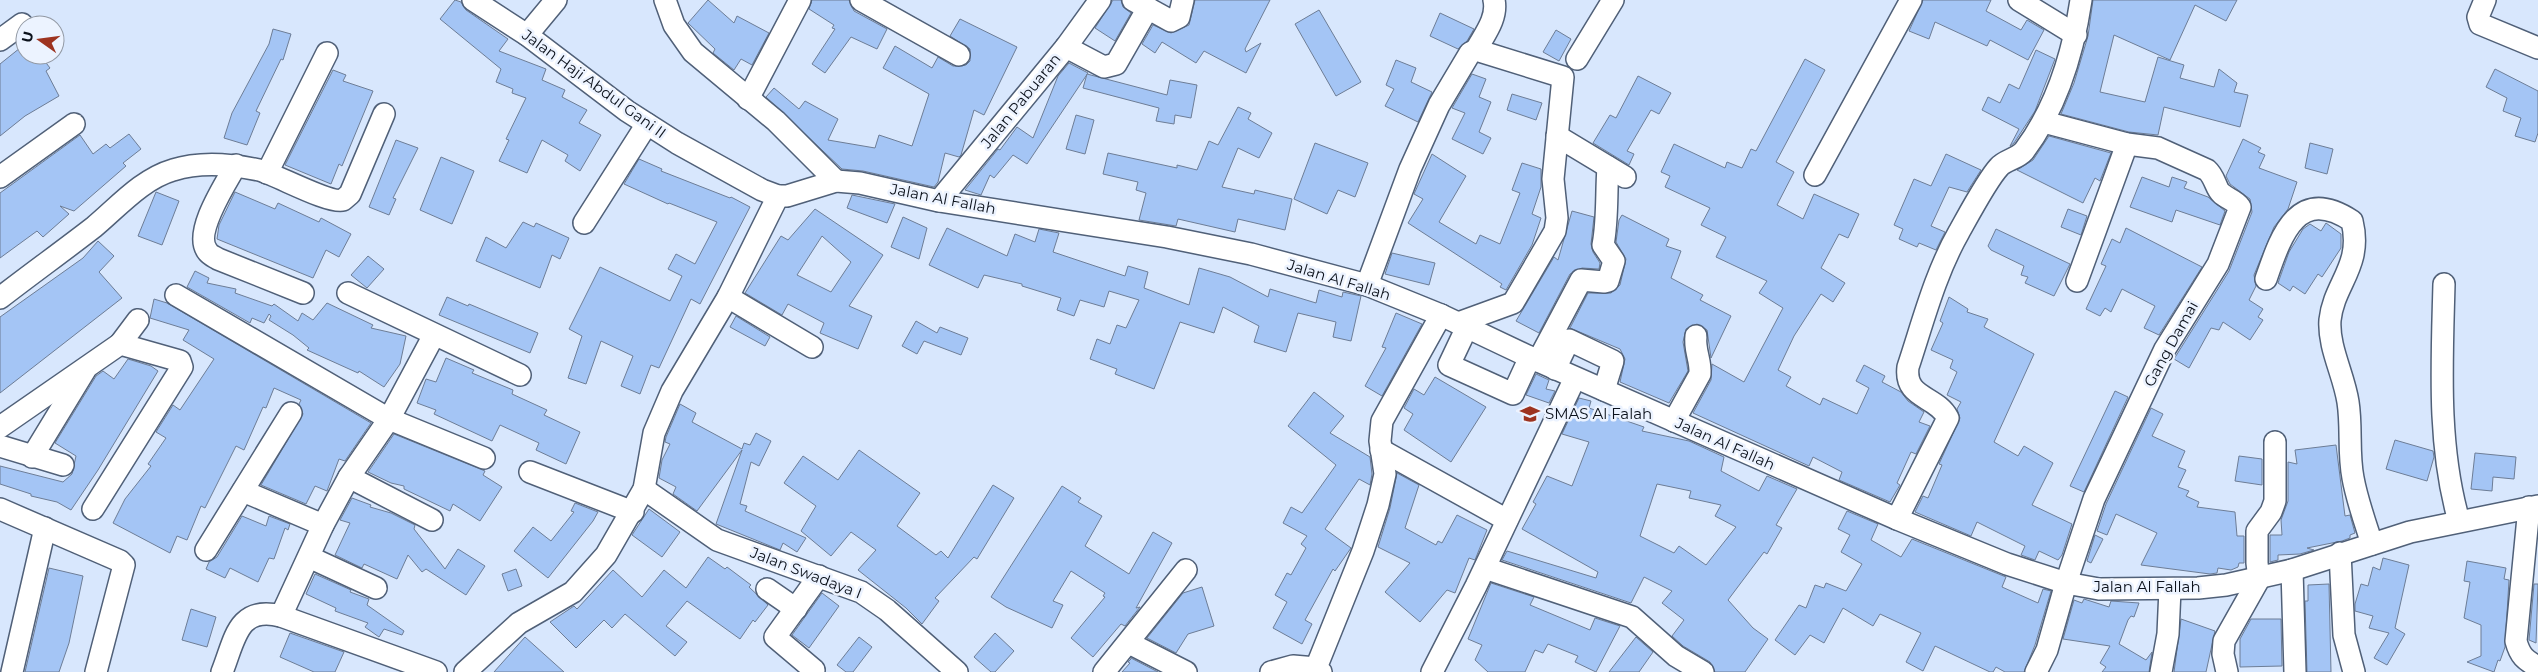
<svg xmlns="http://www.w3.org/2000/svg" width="2538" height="672" viewBox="0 0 2538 672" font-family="Montserrat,sans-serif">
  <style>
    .building { fill: #a4c5f5; stroke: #6d7d96; fill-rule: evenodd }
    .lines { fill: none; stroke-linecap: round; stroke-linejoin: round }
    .minor-casing { stroke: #506078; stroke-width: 24 }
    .minor { stroke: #fff; stroke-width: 21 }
    .labels { text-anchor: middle; stroke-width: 5; stroke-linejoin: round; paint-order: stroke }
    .street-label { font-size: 15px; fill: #0b111b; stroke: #ecf3ff }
    .poi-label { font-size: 15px; fill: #0b111b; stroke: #ecf3ff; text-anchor: start }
  </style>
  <rect width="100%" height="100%" fill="#d8e7fd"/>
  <g class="building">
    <polygon points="455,0 461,2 466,10 508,39 499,51 546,69 542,80 565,90 562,97 587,110 579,123 601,135 580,171 565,161 568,155 542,140 527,173 499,161 509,140 506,139 526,98 512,93 513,89 496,82 501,69 440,19"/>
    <polygon points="708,0 734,23 737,16 769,33 752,65 741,59 734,70 713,53 715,49 688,23"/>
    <polygon points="812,0 849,0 854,11 887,29 877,49 851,37 825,73 812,64 835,29 832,28 834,25 809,9"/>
    <polygon points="1113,0 1121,0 1123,7 1131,13 1115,41 1095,28"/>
    <polygon points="1195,0 1270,0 1245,49 1246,52 1261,43 1246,73 1204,51 1196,63 1162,42 1155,53 1142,44 1153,25 1171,33 1189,25"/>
    <polygon points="1923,0 1991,0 1986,11 2021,30 2027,20 2044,30 2028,60 1990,40 1987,46 1935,22 1929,39 1909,31"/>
    <polygon points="2093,0 2237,0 2226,21 2195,5 2170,60 2114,35 2100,92 2145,102 2158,57 2184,65 2180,78 2214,87 2219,69 2237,83 2234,92 2248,95 2240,127 2164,107 2158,135 2129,132 2061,114 2074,83 2088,36"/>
    <polygon points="1319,10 1361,82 1336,96 1295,24"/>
    <polygon points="1440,13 1474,29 1467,41 1458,49 1430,36"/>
    <polygon points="960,19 1017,47 984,115 974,110 961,155 959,157 945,153 938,182 934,187 863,171 842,169 766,97 774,88 799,109 805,101 838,119 828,140 875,148 879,135 912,146 929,94 883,68 895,46 932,68 938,57 953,66 966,65 970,61 970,49 950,36"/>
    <polygon points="273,29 291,34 283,60 281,59 256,111 260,113 247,145 224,138 232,113 269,44"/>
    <polygon points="1556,30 1571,39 1559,61 1543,52"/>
    <polygon points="25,44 25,55 40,55 50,68 46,71 59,96 25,116 0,136 0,64"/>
    <polygon points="2036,50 2055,59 2035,111 2014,143 2010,146 2019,129 1982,110 1988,97 2000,103 2009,84 2019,89"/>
    <polygon points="1805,59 1825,70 1776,162 1794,172 1777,205 1803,219 1814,194 1859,214 1848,238 1839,234 1821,268 1845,283 1833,302 1821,294 1794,336 1778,370 1791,377 1786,386 1820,405 1823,398 1857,414 1869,388 1856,381 1864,365 1885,376 1882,382 1901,392 1908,401 1924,412 1919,422 1930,426 1916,454 1911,452 1897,483 1900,485 1890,502 1839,480 1842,472 1813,457 1809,466 1693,413 1711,380 1712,364 1744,382 1783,308 1759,293 1767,281 1716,257 1726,237 1701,225 1710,208 1665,187 1670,176 1661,172 1674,144 1725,168 1727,162 1742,168 1751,149 1756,151"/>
    <polygon points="1396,60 1416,68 1411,82 1432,92 1418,122 1385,106 1394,89 1386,85"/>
    <polygon points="1069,63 1088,73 1027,164 1013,155 994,178 990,175 981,195 965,190 998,149 1000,150 1017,127 1033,138 1058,76"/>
    <polygon points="2495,69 2538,91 2538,133 2535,142 2515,136 2521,118 2503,111 2507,98 2486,87"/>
    <polygon points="333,70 346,75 343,81 373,91 342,166 339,164 331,184 285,165"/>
    <polygon points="1087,74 1167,95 1170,80 1197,85 1191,118 1175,115 1174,124 1156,121 1159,108 1083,88"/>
    <polygon points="1472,74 1486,79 1479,97 1491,102 1479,132 1491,138 1483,154 1452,139 1465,113 1452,108"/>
    <polygon points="1638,76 1671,93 1659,114 1651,110 1627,151 1634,154 1629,165 1593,143 1610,115 1616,118"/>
    <polygon points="1512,94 1542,103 1536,120 1507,110"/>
    <polygon points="1238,107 1251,113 1248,119 1272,133 1259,158 1238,148 1222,187 1254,194 1255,190 1292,199 1285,230 1238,219 1235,232 1178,219 1176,226 1139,220 1146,193 1136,190 1138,182 1103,174 1108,153 1177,168 1177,165 1197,170 1209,141 1218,145"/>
    <polygon points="1076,115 1094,120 1085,154 1066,149"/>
    <polygon points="129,134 141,149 123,163 126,166 74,211 60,206 69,214 43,237 37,231 0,258 0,193 80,135 93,154 106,144 110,148"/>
    <polygon points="2049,136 2111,153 2100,181 2095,178 2083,203 2017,170 2033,160"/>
    <polygon points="2243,139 2261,148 2258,152 2265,155 2259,168 2297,182 2288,209 2274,227 2254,275 2256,286 2249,300 2263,309 2258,317 2263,320 2250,340 2223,322 2219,330 2211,328 2189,368 2174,359 2229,271 2252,212 2250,199 2230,184 2226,176"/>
    <polygon points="396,140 418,148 393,198 396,199 389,215 369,207"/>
    <polygon points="1315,143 1368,163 1355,197 1338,190 1327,214 1294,199"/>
    <polygon points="2310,143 2333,149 2327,174 2305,168"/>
    <polygon points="1432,154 1466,176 1439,222 1476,244 1480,235 1500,244 1520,193 1512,190 1522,163 1541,169 1541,187 1532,214 1541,218 1532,245 1506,290 1500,287 1502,284 1408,223 1423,199 1414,194"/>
    <polygon points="1946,154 1981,170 1967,192 1949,187 1931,226 1945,232 1936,250 1919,243 1917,247 1899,239 1903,229 1894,225 1914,179 1931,186"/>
    <polygon points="441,157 474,171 452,224 420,210"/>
    <polygon points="639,159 662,169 661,171 730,198 731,197 750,207 700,304 691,299 659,368 651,365 640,394 621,386 633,356 601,341 586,384 568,378 582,336 569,329 600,267 670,301 682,276 668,269 676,254 695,264 717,222 669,203 668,204 624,184"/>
    <polygon points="2142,177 2169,187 2172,177 2187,182 2184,188 2208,197 2225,211 2220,225 2176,210 2172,222 2130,207"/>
    <polygon points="156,192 179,201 162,245 138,236"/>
    <polygon points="235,192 275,209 278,203 319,222 321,218 351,234 339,257 326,250 313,278 217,239 219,225"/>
    <polygon points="852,195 895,204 887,223 847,208"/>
    <path d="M 815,209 L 883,255 L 849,306 L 872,316 L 858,349 L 820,333 L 824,323 L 788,304 L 782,315 L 745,293 L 781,236 L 788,240 ZM 822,236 L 851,262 L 831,292 L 797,275 Z"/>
    <polygon points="2068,209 2087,216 2081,235 2061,227"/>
    <polygon points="1572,211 1594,217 1591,244 1593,252 1600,263 1599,269 1582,268 1570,274 1539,333 1516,321 1554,257 1558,260"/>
    <polygon points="1622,215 1669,239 1666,246 1681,251 1671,278 1703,295 1700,300 1731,316 1711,358 1707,330 1697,324 1686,329 1683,342 1688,371 1669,403 1620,382 1625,359 1620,349 1570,328 1588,293 1611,293 1620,285 1626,259 1616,242 1619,220"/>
    <polygon points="903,217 927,228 919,259 891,247"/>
    <polygon points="523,222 534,227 536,223 569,238 560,259 552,255 540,288 476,261 486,237 506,248"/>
    <polygon points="2326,223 2341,234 2341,248 2322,277 2318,274 2305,294 2293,286 2290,291 2278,283 2289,252 2303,229 2310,224 2321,231"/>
    <polygon points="947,228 1007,256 1015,234 1035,242 1039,229 1059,233 1053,252 1125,276 1128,266 1148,272 1144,288 1189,305 1199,268 1230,277 1268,297 1270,289 1316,303 1319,290 1342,297 1343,292 1361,296 1351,341 1333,337 1336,322 1298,313 1286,352 1254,342 1259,326 1223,307 1214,333 1180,322 1154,389 1115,374 1117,369 1090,359 1097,339 1110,344 1117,325 1126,328 1139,300 1109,291 1104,307 1080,300 1074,316 1057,310 1061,298 1022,286 1022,284 984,275 978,288 929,265"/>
    <polygon points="2126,228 2202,267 2159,335 2144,328 2155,306 2122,289 2111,312 2105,308 2100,316 2086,309 2106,266 2101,264 2112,239 2120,243"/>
    <polygon points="1996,229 2070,264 2054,296 2025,283 2028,277 2021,275 2024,266 1991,250 1988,246"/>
    <polygon points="98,241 114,256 99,272 122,298 0,393 0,317 83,258"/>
    <polygon points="1392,253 1435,263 1429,285 1385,274"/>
    <polygon points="368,256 384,269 367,288 351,275"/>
    <polygon points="195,271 209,278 207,283 236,289 235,293 272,306 274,304 298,321 302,313 313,320 327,303 373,325 371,328 406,336 400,364 384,387 359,371 358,373 307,350 309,348 293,335 269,320 271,316 269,314 264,323 252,318 250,323 187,287"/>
    <polygon points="447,297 468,306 469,304 538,333 530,353 439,315"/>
    <polygon points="1949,297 1968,309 1967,312 1988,319 1984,327 2034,354 1994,442 2018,456 2024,446 2053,463 2032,505 2072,524 2062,555 2058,560 2039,551 2035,560 2021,555 2025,546 1977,522 1971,536 1915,512 1923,496 1928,498 1942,465 1939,464 1960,418 1957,409 1961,402 1947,395 1957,372 1950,368 1953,360 1931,350 1943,323 1940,321"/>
    <polygon points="154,299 167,303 371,423 345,461 339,459 327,491 315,486 306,504 261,485 303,414 299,404 301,400 274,388 266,408 263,407 244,450 236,446 205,508 201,506 187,540 177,536 170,553 113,523 125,499 151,466 148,464 166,438 156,432 173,405 180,410 214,359 183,340 189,330 150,318"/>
    <polygon points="1396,313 1422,324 1382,396 1365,386 1386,348 1382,347"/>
    <polygon points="736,316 770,337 765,346 730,327"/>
    <polygon points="916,321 937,333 940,327 968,338 961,355 924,341 917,354 902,346"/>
    <polygon points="446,358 474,370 472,373 513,390 512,394 547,410 544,415 580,432 566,464 536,450 539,443 500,425 492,441 434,414 436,410 417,403 426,379 436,382"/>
    <polygon points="128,359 151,366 158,371 98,470 71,510 57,502 31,496 31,494 0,484 0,466 63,482 72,474 76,456 55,443 96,376 103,371 114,379"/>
    <polygon points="1536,374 1549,380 1546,389 1555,391 1549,403 1526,395"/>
    <polygon points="1435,377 1486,407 1451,462 1404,430 1413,414 1404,408 1414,389 1424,395"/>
    <polygon points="2115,391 2128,397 2084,492 2070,486"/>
    <polygon points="1314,392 1344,416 1330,433 1370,457 1372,474 1370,485 1359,479 1325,529 1351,548 1335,571 1333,569 1305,620 1312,624 1302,644 1273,628 1287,602 1275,595 1287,573 1291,575 1306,548 1301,544 1307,536 1283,523 1291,507 1302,513 1336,465 1288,426"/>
    <path d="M 1579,398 L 1591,401 L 1589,408 L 1644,427 L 1642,431 L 1689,441 L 1724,457 L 1721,471 L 1759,491 L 1767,476 L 1797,489 L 1776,525 L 1782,528 L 1767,554 L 1764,552 L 1728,600 L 1753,628 L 1768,639 L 1745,672 L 1715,672 L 1710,662 L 1683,646 L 1672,636 L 1684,620 L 1662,603 L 1672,591 L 1644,577 L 1631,603 L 1502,560 L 1507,551 L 1596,578 L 1598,572 L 1522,529 L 1536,504 L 1533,502 L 1547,476 L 1572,486 L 1589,442 L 1562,434 ZM 1657,484 L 1691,491 L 1689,498 L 1721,505 L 1715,516 L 1736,527 L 1706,565 L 1679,546 L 1674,553 L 1640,536 Z"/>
    <polygon points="680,404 696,413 692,422 742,449 744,443 750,445 756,433 771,441 759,466 751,462 740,504 747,506 745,511 806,538 797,552 783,543 780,550 716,524 742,450 697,511 673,494 676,487 659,478 662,460 670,444 665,442 666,437"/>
    <polygon points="2151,408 2163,414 2152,436 2185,451 2178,467 2186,470 2178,487 2189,491 2186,496 2199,502 2197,507 2235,512 2237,536 2244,536 2244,563 2239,563 2238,567 2231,570 2218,568 2217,573 2210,574 2141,565 2157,533 2116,514 2107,535 2097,531 2106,504"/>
    <polygon points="394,434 485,471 483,475 502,487 480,521 453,504 450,511 404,489 404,486 391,483 368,472"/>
    <polygon points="2395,440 2433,451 2434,457 2427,481 2386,469"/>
    <polygon points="2336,445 2345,516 2350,515 2355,533 2350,535 2350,538 2342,541 2307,548 2314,550 2300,554 2278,555 2278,560 2270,562 2270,535 2282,535 2281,520 2288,501 2288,462 2297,464 2295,450"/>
    <polygon points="859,450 920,493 897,526 936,555 941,551 948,558 993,485 1014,498 977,559 974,557 935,598 939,601 922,624 906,608 858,570 876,550 851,532 831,556 801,531 816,506 784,483 803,456 838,480"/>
    <polygon points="2475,453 2516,457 2514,479 2493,477 2492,491 2471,489"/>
    <polygon points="2239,456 2262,459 2262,485 2235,481"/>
    <polygon points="1397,473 1419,485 1405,528 1436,545 1438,541 1442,543 1457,515 1487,530 1475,560 1469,558 1455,593 1447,590 1420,622 1385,592 1410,563 1378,547 1390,508"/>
    <polygon points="1062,486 1081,498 1078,502 1102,516 1085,546 1129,574 1153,532 1172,543 1136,608 1140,607 1125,626 1121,624 1093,657 1071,638 1105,597 1103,596 1105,593 1071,571 1053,601 1063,605 1052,628 1006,607 991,597"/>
    <polygon points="352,498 371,505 370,507 391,513 415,525 414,529 445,569 458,549 485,566 466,595 426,569 422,572 408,555 397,579 364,564 362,568 335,555 350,523 340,520"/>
    <polygon points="575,503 598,512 593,521 548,578 514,551 533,527 551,541 574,512 571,511"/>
    <polygon points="649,509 680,532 662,557 632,535"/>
    <polygon points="1847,511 1878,524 1871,540 1901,557 1912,539 2006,577 2002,587 2038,603 2043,589 2051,591 2035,645 2024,672 2005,672 1996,667 1993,672 1990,672 1935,646 1923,671 1906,662 1921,633 1880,614 1873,626 1843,608 1824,643 1810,635 1795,655 1775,640 1799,605 1806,608 1815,585 1824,588 1826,583 1846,591 1862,564 1841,552 1850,535 1838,529"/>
    <polygon points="242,516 266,526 269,516 290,524 288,530 285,528 274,559 269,558 258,582 230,568 225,578 206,569 209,562 217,557"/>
    <polygon points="2095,535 2103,539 2091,563 2087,561"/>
    <polygon points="708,557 725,569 727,567 751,585 749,587 768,605 755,622 753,620 740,639 687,601 666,626 687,642 675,656 625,614 612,628 604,620 576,648 550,622 574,606 577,609 613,570 642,597 664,570 686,588"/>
    <polygon points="2383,558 2409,565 2395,628 2405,634 2387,665 2374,658 2389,633 2369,628 2373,616 2355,611 2355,604 2361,584 2368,586 2373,567 2380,570"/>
    <polygon points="2467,561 2506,568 2504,579 2509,580 2505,647 2500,661 2498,660 2494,672 2467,662 2481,656 2481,625 2464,618 2470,582 2464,581"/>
    <polygon points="49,568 83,576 69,643 59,672 25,672"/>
    <polygon points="516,569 522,586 508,591 502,574"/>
    <polygon points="315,574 351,590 350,592 369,599 367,605 404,631 402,635 384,629 379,637 365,627 368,623 335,611 336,608 306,594"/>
    <polygon points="1491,583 1534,597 1530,605 1590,630 1595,618 1620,626 1596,672 1575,662 1578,656 1548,644 1543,653 1535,650 1525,672 1488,672 1475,660 1482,645 1468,639"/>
    <polygon points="2329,584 2331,672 2307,672 2305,601 2308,601 2308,585"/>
    <polygon points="2534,584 2538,584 2536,643 2529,640"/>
    <polygon points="1202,587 1214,626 1188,634 1176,653 1147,638 1183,593"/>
    <polygon points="822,593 839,606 809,648 792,635"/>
    <polygon points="2084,599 2109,607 2111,601 2139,603 2134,617 2131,616 2128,620 2119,644 2146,660 2152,652 2149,672 2102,672 2106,667 2100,663 2110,646 2063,639 2074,600 2082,603"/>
    <polygon points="191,609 216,617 207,647 182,640"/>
    <polygon points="2181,619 2215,631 2206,672 2174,672"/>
    <polygon points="2251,619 2281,619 2282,666 2240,667 2240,639"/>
    <polygon points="290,633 344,652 335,672 314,672 280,657"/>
    <polygon points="995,633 1014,651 995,672 991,672 974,657"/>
    <polygon points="525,637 564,672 494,672"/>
    <polygon points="859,637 872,647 853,672 846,672 837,665"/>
    <polygon points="1636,637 1653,652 1639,672 1609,672"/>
    <polygon points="1131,659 1131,658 1158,672 1122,672 1130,663 1128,662"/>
  </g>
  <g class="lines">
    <defs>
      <g id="minor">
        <polyline points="473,0 527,35 627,111 677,143 762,190 778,196 787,196 836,181 860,183 939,201 1167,237 1251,254 1367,285 1441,315 1538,361 1897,519 2007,564 2066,583 2099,589 2198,588 2226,585 2292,570 2410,532 2538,506"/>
        <polyline points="665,0 674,25 693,52 776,121 836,181"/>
        <polyline points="861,0 959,55"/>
        <polyline points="1133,0 1171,21 1179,17 1183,0"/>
        <polyline points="2019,0 2076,35"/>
        <polyline points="2485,0 2478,17 2480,24 2538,48"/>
        <polyline points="527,35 556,0"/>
        <polyline points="0,40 22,24"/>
        <polyline points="1066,47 1104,67 1116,64 1148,8"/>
        <path d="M 1476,50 C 1484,35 1498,18 1494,0"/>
        <polyline points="1577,59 1613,0"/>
        <polyline points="748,99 800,0"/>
        <polyline points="1557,136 1625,177"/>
        <path d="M 236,165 C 226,183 192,234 208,252 C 210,255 215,257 218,259 L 303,293"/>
        <polyline points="267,173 327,53"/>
        <polyline points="1815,175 1911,0"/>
        <polyline points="0,177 74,124"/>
        <polyline points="939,201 1066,47 1100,0"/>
        <polyline points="584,223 647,124"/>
        <path d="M 2266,279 C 2281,236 2297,185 2352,221 C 2363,266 2334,283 2330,320 C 2328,347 2344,375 2348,402 C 2352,427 2348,453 2353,478 C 2357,500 2365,522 2372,544"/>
        <polyline points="2077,281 2127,144"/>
        <path d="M 2444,284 C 2442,362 2437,445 2459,521"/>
        <polyline points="1367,285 1410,169 1439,105 1470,53 1476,50 1563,77 1553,179 1557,218 1555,231 1513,303 1458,323"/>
        <polyline points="348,293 520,375"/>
        <polyline points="176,295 389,419 484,458"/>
        <polyline points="728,297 812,347"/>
        <path d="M 0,298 C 31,274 63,251 94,227 C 118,207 142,179 173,170 C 201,161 231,164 259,170 C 277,175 329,204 343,200 L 350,194 L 384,114"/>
        <polyline points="1467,327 1449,365 1513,394 1530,357"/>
        <polyline points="120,344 138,320"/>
        <path d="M 1538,361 L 1581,280 L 1604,282 L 1608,281 L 1614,261 L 1603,245 C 1608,219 1606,193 1608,167"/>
        <polyline points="1555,369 1569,340 1613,361 1604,390"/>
        <path d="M 1674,421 L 1700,374 C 1701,360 1694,350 1696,336"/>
        <polyline points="0,427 120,344 180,361 182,367 93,509"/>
        <polyline points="0,446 63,465"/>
        <polyline points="1381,450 1507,520"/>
        <polyline points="32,457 85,370"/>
        <polyline points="530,472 633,512"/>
        <polyline points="349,477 432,520"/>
        <polyline points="644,489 717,540 861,592 887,610 957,672"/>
        <polyline points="243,491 323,525"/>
        <path d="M 2529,507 L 2516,641 C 2520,656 2525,660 2538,667"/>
        <polyline points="0,509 120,561 124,565 96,672"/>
        <path d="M 1897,519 L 1948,418 C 1936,395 1904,399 1908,367 C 1923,322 1935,274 1959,232 C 1968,216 1987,180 1999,167 C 2005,160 2017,159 2024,151 C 2057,107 2073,54 2081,0"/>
        <polyline points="206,550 291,413"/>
        <polyline points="2340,553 2344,635 2354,672"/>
        <polyline points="309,557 376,588"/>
        <polyline points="1485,568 1632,617 1676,656 1703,672"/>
        <polyline points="2292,570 2295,672"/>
        <polyline points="767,589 796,609"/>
        <polyline points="281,616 323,525 349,477 389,419 434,335"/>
        <polyline points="1129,643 1186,672"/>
        <polyline points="12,672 45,528"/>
        <path d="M 222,672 C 235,640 237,605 281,616 L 436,672"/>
        <polyline points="465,672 519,623 573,592 606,555 644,489 654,433 672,391 728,297 778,196"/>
        <polyline points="812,672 814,670 775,637 819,576"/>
        <polyline points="1104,672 1186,570"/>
        <polyline points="1271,672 1293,666 1316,668"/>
        <polyline points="1321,672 1316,668 1363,551 1378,505 1385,474 1380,441 1382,421 1441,315"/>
        <polyline points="1432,672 1476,586 1575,378"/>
        <path d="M 2036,672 L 2047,650 L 2066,583 L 2094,499 L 2165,349 L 2218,264 L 2240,207 C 2235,200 2227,199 2221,193 C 2216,189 2215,177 2207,170 L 2158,148 L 2127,144 L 2044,122"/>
        <polyline points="2161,672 2168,634 2170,589"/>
        <polyline points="2227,672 2223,654 2224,641 2259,579 2257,563 2257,531 2271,512 2275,501 2275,442"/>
      </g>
    </defs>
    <use href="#minor" class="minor-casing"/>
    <use href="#minor" class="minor"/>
  </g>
  <defs>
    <symbol id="school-bare" viewBox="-9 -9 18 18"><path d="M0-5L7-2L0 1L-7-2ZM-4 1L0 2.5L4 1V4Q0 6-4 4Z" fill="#9d3320" stroke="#ecf3ff" stroke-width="2.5" paint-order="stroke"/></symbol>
  </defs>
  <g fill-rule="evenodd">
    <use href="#school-bare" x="1516" y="400" width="28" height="28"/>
  </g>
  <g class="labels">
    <g class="street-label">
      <text transform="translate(594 84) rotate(36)" y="5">Jalan Haji Abdul Gani II</text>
      <text transform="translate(1021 101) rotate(-51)" y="5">Jalan Pabuaran</text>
      <text transform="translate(943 199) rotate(11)" y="5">Jalan Al Fallah</text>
      <text transform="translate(1339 280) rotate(17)" y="5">Jalan Al Fallah</text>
      <text transform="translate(2171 344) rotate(-61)" y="5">Gang Damai</text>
      <text transform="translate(1725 444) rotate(24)" y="5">Jalan Al Fallah</text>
      <text transform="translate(806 573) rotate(21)" y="5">Jalan Swadaya I</text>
      <text x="2147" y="592">Jalan Al Fallah</text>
    </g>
    <g class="poi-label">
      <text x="1545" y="419">SMAS Al Falah</text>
    </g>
  </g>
  <g transform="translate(40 40) rotate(284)"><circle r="24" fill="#ecf3ff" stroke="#9299a4"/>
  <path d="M0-4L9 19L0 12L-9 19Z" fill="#9d3320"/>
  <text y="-8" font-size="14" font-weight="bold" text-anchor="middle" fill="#0b111b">U</text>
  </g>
</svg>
